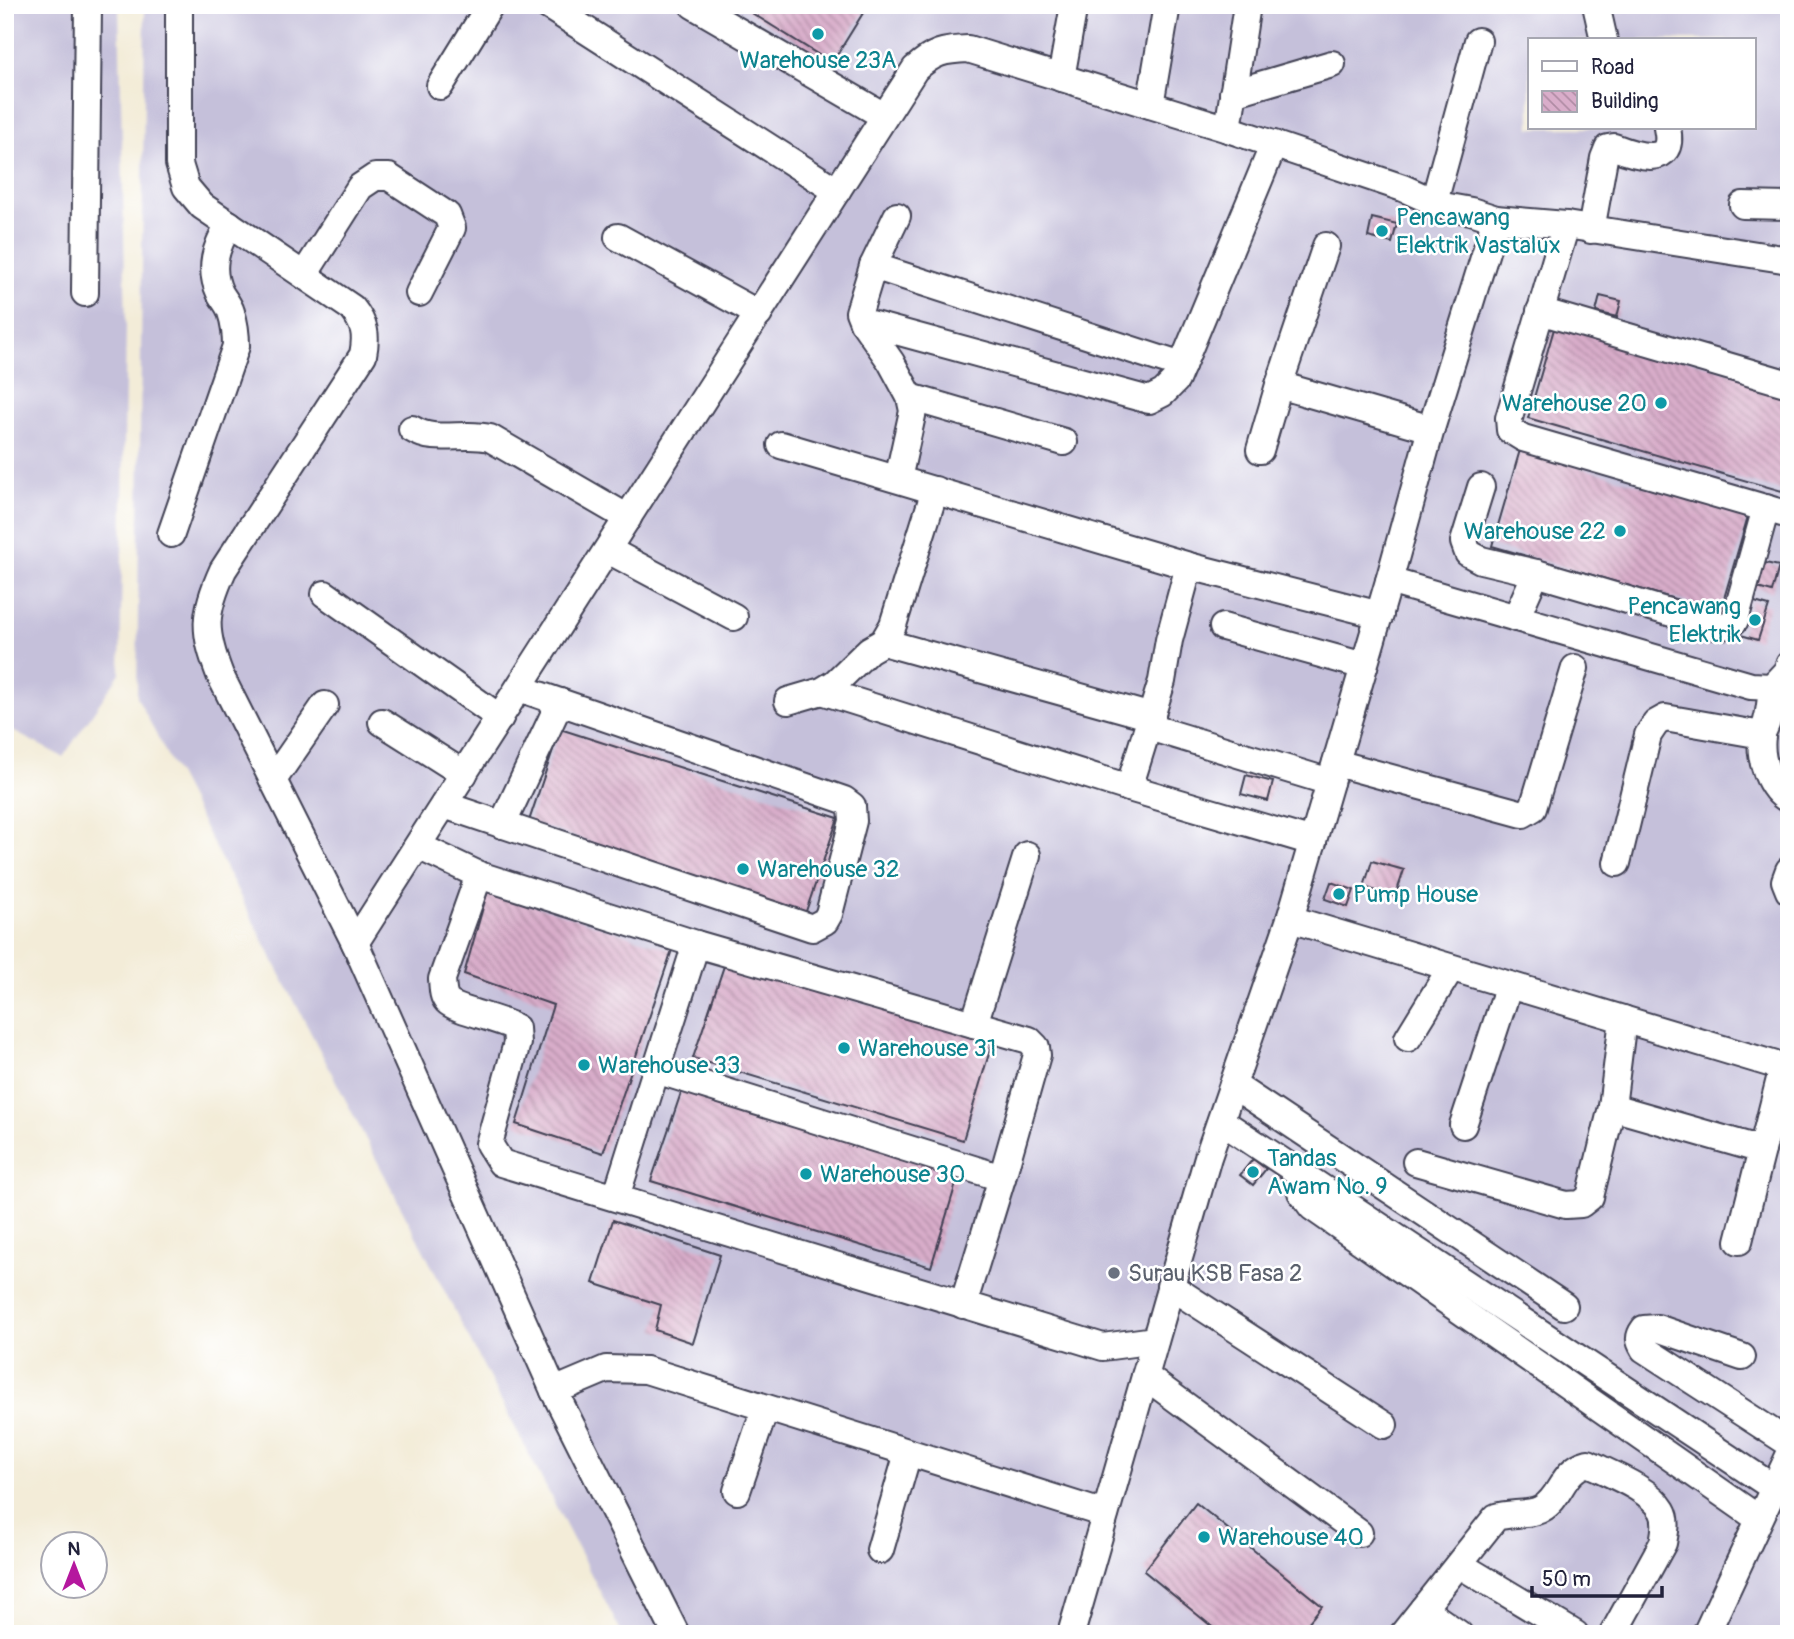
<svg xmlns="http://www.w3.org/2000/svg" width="1794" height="1639" viewBox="0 0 1794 1639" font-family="Pangolin,sans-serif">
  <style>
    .industrial { fill: #c5c0da; fill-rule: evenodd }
    .building { fill: url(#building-back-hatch) }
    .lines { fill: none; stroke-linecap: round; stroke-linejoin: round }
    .minor-casing { stroke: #414053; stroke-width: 30 }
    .minor { stroke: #fff; stroke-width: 26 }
    .culture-dot { fill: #0f9aa8; stroke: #fff; stroke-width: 2.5 }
    .worship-dot { fill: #6b7280; stroke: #fff; stroke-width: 2.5 }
    .labels { text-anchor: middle; stroke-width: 5; stroke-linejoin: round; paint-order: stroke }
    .culture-label { font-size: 24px; fill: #0d838f; stroke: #fff; text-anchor: start }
    .worship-label { font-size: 24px; fill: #5b616d; stroke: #fff; text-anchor: start }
  </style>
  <defs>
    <pattern id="building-back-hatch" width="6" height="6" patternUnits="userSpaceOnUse" patternTransform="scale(1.75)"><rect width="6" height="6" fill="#d9adca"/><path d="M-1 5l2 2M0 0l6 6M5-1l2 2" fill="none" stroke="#b08ca5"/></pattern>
  </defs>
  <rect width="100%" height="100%" fill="#fff"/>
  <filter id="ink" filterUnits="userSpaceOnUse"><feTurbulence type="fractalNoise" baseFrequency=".0143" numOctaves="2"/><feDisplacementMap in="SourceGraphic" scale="14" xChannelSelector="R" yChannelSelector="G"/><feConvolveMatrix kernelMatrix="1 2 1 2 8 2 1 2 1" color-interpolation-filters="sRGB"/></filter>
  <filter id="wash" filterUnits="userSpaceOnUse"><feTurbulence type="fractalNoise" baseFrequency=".00686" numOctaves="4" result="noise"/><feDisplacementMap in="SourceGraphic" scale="28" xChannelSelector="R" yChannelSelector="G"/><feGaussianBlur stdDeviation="1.57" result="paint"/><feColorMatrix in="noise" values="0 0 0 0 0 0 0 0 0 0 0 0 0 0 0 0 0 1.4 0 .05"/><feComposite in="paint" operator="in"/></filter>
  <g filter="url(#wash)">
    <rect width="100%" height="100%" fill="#f3ecd8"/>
    <g class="industrial">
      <polygon points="5,5 119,5 126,327 120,673 63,757 5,727"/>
      <path d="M 145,5 L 1789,5 L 1789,1634 L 622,1634 L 137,697 ZM 1530,40 L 1754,40 L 1754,128 L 1530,128 Z"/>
    </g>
    <g id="blocks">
      <g class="building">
        <polygon points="739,5 868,5 832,63"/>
        <polygon points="1372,218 1397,224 1392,243 1368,237"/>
        <polygon points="1600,296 1621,301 1617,317 1596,312"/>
        <polygon points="1556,322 1789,389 1789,493 1528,418"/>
        <polygon points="1520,450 1748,516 1720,612 1492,546"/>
        <polygon points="1761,562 1779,566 1772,592 1754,587"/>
        <polygon points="1751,601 1769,606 1758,640 1741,635"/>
        <polygon points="560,729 838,818 804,917 529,821"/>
        <polygon points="1246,775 1273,782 1268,801 1241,794"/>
        <polygon points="1372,861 1404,870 1395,897 1364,887"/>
        <polygon points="1331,882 1354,890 1348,907 1325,899"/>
        <polygon points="488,890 672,950 603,1153 516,1124 553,1005 464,974"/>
        <polygon points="724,966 994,1037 963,1140 693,1058"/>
        <polygon points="683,1087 961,1167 931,1267 651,1181"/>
        <polygon points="1253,1159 1266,1169 1253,1185 1240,1175"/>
        <polygon points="613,1220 720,1255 693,1343 655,1330 661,1305 593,1283"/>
        <polygon points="1196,1503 1322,1606 1299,1634 1221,1634 1144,1571"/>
      </g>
    </g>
  </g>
  <g filter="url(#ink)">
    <use href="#blocks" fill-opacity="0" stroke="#414053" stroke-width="2"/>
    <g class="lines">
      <defs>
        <g id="minor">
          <path d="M 179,5 L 179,164 L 186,187 L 202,206 L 352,308 C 365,324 367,335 363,355 L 223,570 C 203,614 203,631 220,675 L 355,943 L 554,1391 L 676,1634"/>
          <polyline points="547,5 837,191"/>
          <polyline points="693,5 884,116"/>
          <polyline points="1596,5 1604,40"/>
          <polyline points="1061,78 1074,5"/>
          <polyline points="440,86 490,5"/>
          <polyline points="1233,93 1332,64"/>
          <polyline points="1150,105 1167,5"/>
          <polyline points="1228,129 1247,5"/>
          <polyline points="1434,202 1478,41"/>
          <polyline points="1743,205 1789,206"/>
          <polyline points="897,216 873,266 859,312 863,322 891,362 910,397 913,411 898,479"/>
          <polyline points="1566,225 1509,418 1510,430 1523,438 1789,515"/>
          <path d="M 1591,230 L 1604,158 L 1608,148 L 1614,147 C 1637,156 1676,168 1667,128"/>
          <polyline points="618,237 759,314"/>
          <polyline points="873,266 1182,366"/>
          <polyline points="304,275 360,187 375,177 389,177 447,215 452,228 419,293"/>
          <polyline points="85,293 88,5"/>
          <polyline points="1540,311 1789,384"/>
          <polyline points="863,322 1149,400 1163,393 1176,380 1274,144"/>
          <polyline points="1279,385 1431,429"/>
          <polyline points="910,397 1064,442"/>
          <path d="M 412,429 C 436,444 464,431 490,438 L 628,518"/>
          <polyline points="781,445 1189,566 1380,615"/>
          <polyline points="1260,450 1279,385 1326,246"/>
          <polyline points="1481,487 1464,542 1468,553 1481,560 1536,573"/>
          <path d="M 171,534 L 236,346 C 236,334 235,324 231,312 C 229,305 224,300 220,293 C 208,268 216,247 229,224"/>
          <polyline points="608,550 734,617"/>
          <polyline points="1389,581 1751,686 1772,687 1787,671 1789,665"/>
          <polyline points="325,594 500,718"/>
          <polyline points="1516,618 1536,573 1716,626 1729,625 1735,620 1766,508"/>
          <polyline points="1223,627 1364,666"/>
          <polyline points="883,642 1152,717"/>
          <path d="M 1772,687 C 1771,698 1770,710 1767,721 C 1766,726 1762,731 1762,736 C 1759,759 1769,789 1789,800"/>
          <polyline points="822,691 1129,788 1313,842"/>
          <polyline points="788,701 822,691 835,683 869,650 883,642 893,625 935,490"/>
          <polyline points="382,722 464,774"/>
          <polyline points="1149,727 1330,782"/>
          <polyline points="1336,763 1523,814 1533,808 1575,668"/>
          <polyline points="273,780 325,705"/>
          <polyline points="1129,788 1162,681 1169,640 1189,566"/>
          <polyline points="444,805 812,928 825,921 829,914 853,821 852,806 844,800 519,688"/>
          <polyline points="502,825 560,702"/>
          <polyline points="418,846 479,875 696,944 656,1070 1002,1178 963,1305"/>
          <polyline points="1617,863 1648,735 1656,723 1665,718 1762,735"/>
          <polyline points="1789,870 1785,881 1789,891"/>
          <path d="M 479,875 L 442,979 C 443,987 442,995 447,1001 C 456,1011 500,1018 516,1028 L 517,1043 L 489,1144 L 501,1163 L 1103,1347 L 1155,1340"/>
          <polyline points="1290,919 1789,1069"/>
          <path d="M 355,943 L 915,69 C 934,52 943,50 968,49 L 1228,129 L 1403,188 L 1443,206 L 1471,211 L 1496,219 L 1566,225 L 1789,260"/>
          <polyline points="696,944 1029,1040 1036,1047 1037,1055 1002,1178"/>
          <polyline points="974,1024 1027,855"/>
          <polyline points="1408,1038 1451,968"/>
          <polyline points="1233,1085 1564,1306"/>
          <polyline points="1612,1107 1762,1150"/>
          <polyline points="1221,1121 1774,1488"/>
          <polyline points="1463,1125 1509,985"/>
          <polyline points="1416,1162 1566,1205 1581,1204 1590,1197 1612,1107 1623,1019"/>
          <polyline points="1298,1173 1301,1192 1312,1207 1759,1519"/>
          <polyline points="616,1197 656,1070"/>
          <polyline points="1739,1241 1783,1067"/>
          <polyline points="1170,1286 1384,1425"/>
          <path d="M 1742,1357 L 1657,1328 L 1644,1329 C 1638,1337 1639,1341 1644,1349 L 1789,1443"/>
          <polyline points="1145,1376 1359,1533"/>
          <polyline points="554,1391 606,1369 646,1370 1105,1514"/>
          <polyline points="737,1491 765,1409"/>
          <polyline points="880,1550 908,1453"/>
          <polyline points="1460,1565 1575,1634"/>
          <polyline points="1423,1609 1459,1634"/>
          <polyline points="1071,1634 1208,1157 1290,919 1389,581 1431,429 1496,219"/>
          <path d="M 1403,1634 L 1496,1517 C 1509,1513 1531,1515 1541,1509 C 1562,1498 1561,1470 1588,1463 C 1610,1474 1650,1489 1662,1510 C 1668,1520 1665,1532 1663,1543 L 1613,1634"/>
          <polyline points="1706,1634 1789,1456"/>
        </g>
      </defs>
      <use href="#minor" class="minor-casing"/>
      <use href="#minor" class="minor"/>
    </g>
  </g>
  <g class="culture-dot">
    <circle cx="818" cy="34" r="7"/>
    <circle cx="1382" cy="231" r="7"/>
    <circle cx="1661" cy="403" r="7"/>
    <circle cx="1620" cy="531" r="7"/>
    <circle cx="1755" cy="620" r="7"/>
    <circle cx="743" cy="869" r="7"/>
    <circle cx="1339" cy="894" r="7"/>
    <circle cx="844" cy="1048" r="7"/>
    <circle cx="584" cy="1065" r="7"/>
    <circle cx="1253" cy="1172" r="7"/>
    <circle cx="806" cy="1174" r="7"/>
    <circle cx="1204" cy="1537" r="7"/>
  </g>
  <circle class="worship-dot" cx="1114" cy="1273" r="7"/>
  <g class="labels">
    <g class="culture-label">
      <text x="818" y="68" text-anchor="middle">Warehouse 23A</text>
      <text x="1396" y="225">Pencawang<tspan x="1396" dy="28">Elektrik Vastalux</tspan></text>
      <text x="1647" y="411" text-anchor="end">Warehouse 20</text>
      <text x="1606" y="539" text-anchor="end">Warehouse 22</text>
      <text x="1741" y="614" text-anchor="end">Pencawang<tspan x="1741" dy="28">Elektrik</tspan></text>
      <text x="757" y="877">Warehouse 32</text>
      <text x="1353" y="902">Pump House</text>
      <text x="858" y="1056">Warehouse 31</text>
      <text x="598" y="1073">Warehouse 33</text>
      <text x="1267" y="1166">Tandas<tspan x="1267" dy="28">Awam No. 9</tspan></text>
      <text x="820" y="1182">Warehouse 30</text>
      <text x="1218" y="1545">Warehouse 40</text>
    </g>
    <g class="worship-label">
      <text x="1128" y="1281">Surau KSB Fasa 2</text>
    </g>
  </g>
  <rect width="1794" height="1639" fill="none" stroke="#fff" stroke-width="28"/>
  <rect x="1528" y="38" width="228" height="91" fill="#ffffff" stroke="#a7a7b1" stroke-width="2"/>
  <rect x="1542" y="61" width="35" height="10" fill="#ffffff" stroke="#a7a7b1" stroke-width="2"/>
  <text x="1591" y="74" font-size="21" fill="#22223b">Road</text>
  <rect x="1542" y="91" width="35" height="21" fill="url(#building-back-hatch)" stroke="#a7a7b1" stroke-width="2"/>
  <text x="1591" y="108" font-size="21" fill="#22223b">Building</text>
  <g transform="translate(74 1565)"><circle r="33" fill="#ffffff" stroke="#a7a7b1" stroke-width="2"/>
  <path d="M0-5L12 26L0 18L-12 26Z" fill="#b5179e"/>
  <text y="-10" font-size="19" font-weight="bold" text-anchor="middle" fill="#22223b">N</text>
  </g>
  <path d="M1532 1586v10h130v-10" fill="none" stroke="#22223b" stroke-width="3.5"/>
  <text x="1542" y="1586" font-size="21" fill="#22223b" stroke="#ffffff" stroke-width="5" paint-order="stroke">50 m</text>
</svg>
